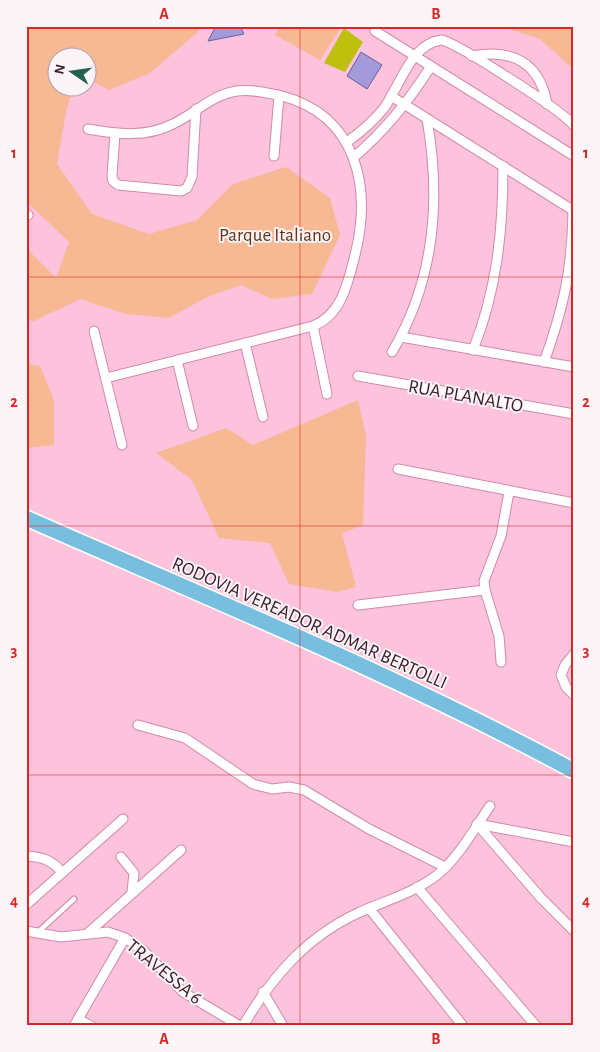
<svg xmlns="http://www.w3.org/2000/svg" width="600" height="1052" viewBox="0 0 600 1052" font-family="'Alegreya Sans',sans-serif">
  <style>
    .green { fill: #f7b894 }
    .water { fill: #bec00d }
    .building { fill: #a49adb; stroke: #6a609c }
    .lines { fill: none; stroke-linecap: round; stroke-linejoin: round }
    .service-casing { stroke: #d08aaa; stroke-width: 7 }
    .minor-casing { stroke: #d08aaa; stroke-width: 11 }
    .trunk-casing { stroke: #fff; stroke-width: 18 }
    .service { stroke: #fff; stroke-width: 4.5 }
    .minor { stroke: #fff; stroke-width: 9 }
    .trunk { stroke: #77bedf; stroke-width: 15 }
    .grid { fill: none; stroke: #d62828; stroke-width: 1; stroke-opacity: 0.55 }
    .labels { text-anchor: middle; stroke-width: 4; stroke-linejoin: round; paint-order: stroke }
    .park-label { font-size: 19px; fill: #633416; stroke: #fcf4f7 }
    .street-label { font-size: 19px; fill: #381d2a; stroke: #fcf4f7 }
    .neatline { fill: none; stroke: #d62828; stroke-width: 2 }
    .grid-label { font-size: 16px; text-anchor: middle; font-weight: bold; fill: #d62828 }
  </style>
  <rect width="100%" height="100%" fill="#fdc2dc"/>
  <g class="green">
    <polygon points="26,26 202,26 199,31 150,73 109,90 88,79 88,58 58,58 58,88 73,88 66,112 57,164 92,214 149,234 197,220 233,184 286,167 330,198 340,235 312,294 272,299 241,285 207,297 169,318 126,314 80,299 32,322 26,314 26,248 56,278 69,242 26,201"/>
    <polygon points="279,26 342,26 320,60 275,35"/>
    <polygon points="500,26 574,26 574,70 540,39"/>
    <polygon points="26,364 40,366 54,400 54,445 26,448"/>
    <polygon points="358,400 366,435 363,525 342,533 356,587 337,592 289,584 270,543 219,538 192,480 156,453 226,428 253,445"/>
  </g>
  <polygon class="water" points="344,28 363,42 345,72 324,63"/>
  <g class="building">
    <polygon points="216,26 240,26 244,34 208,41"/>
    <polygon points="361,52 382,65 367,89 347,76"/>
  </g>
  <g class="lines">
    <defs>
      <polyline id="service" points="37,933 74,899"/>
      <g id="minor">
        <polyline points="375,31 574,156"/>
        <path d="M 472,56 C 512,48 540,63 547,104"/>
        <polyline points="391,96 574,211"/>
        <path d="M 88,129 C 116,134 146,138 173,124 C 196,113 211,95 237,91 C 252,89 267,93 282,96 C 357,116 372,187 355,255 C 348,282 342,315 313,326 L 106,378"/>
        <polyline points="115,133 112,176 113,181 118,185 181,191 187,188 192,177 196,109"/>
        <path d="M 347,142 C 361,132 373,122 384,108 C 400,86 411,43 442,40 C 460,45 565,112 574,126"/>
        <polyline points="274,156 279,96"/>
        <path d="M 354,157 C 386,130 409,101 431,66"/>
        <polyline points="26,215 28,215"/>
        <polyline points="313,326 327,394"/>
        <polyline points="94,331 122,445"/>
        <polyline points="401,337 574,367"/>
        <polyline points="245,343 263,417"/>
        <path d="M 473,350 C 497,290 503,230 503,166"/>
        <path d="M 392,352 C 435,280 441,199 427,119"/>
        <polyline points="177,360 193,426"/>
        <path d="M 544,362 C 564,307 572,269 573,211"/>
        <polyline points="358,376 574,414"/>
        <polyline points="398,469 574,503"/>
        <polyline points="485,590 499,636 501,662"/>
        <polyline points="358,605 485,590 484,581 501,536 509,492"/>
        <polyline points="574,654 565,665 561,675 566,687 574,695"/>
        <polyline points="138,725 185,738 253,784 272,789 289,787 304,790 369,829 445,867"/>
        <polyline points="477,824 541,898 574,931"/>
        <polyline points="477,824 574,842"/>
        <path d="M 26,856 C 42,857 53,860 62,873 L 26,905"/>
        <polyline points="121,857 134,873 132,892"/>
        <polyline points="62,873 123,819"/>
        <polyline points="417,887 536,1026"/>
        <polyline points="369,908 463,1026"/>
        <polyline points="26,931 61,937 108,932 125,938 144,951 183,992 240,1026"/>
        <polyline points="88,933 181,850"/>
        <polyline points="263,992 283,1026"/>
        <polyline points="78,1019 91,1026"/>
        <polyline points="74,1026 125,938"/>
        <path d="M 243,1026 C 271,978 306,937 358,913 C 384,901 414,893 437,875 C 459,857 474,829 490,806"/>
      </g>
      <path id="trunk" d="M 26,518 C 210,599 397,675 574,771"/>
    </defs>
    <use href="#service" class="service-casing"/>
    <use href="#minor" class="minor-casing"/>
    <use href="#trunk" class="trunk-casing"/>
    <use href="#service" class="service"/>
    <use href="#minor" class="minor"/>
    <use href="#trunk" class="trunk"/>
  </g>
  <path class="grid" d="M 300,26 L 300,1026M 26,277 L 574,277M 26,526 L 574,526M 26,775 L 574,775"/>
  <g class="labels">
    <g class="park-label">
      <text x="275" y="241">Parque Italiano</text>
    </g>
    <g class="street-label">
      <text transform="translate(466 395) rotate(10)" y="7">RUA PLANALTO</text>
      <text transform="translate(310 622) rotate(24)" y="7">RODOVIA VEREADOR ADMAR BERTOLLI</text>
      <text transform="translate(165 971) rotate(39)" y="7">TRAVESSA 6</text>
    </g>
  </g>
  <rect width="600" height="1052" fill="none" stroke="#fcf4f7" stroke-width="55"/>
  <g transform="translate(72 72) rotate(283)"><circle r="24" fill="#fcf4f7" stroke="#ae9ea5"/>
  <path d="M0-4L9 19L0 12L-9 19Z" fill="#236250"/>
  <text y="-8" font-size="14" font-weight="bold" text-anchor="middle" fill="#381d2a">N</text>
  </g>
  <rect x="28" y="28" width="544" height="996" class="neatline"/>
  <g class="grid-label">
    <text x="164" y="19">A</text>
    <text x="436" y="19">B</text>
    <text x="14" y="158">1</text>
    <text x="586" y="158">1</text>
    <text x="14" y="407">2</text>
    <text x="586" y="407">2</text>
    <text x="14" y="656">3</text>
    <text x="586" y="656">3</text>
    <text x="14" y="906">4</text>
    <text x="586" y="906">4</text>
    <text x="164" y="1044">A</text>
    <text x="436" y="1044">B</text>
  </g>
</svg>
